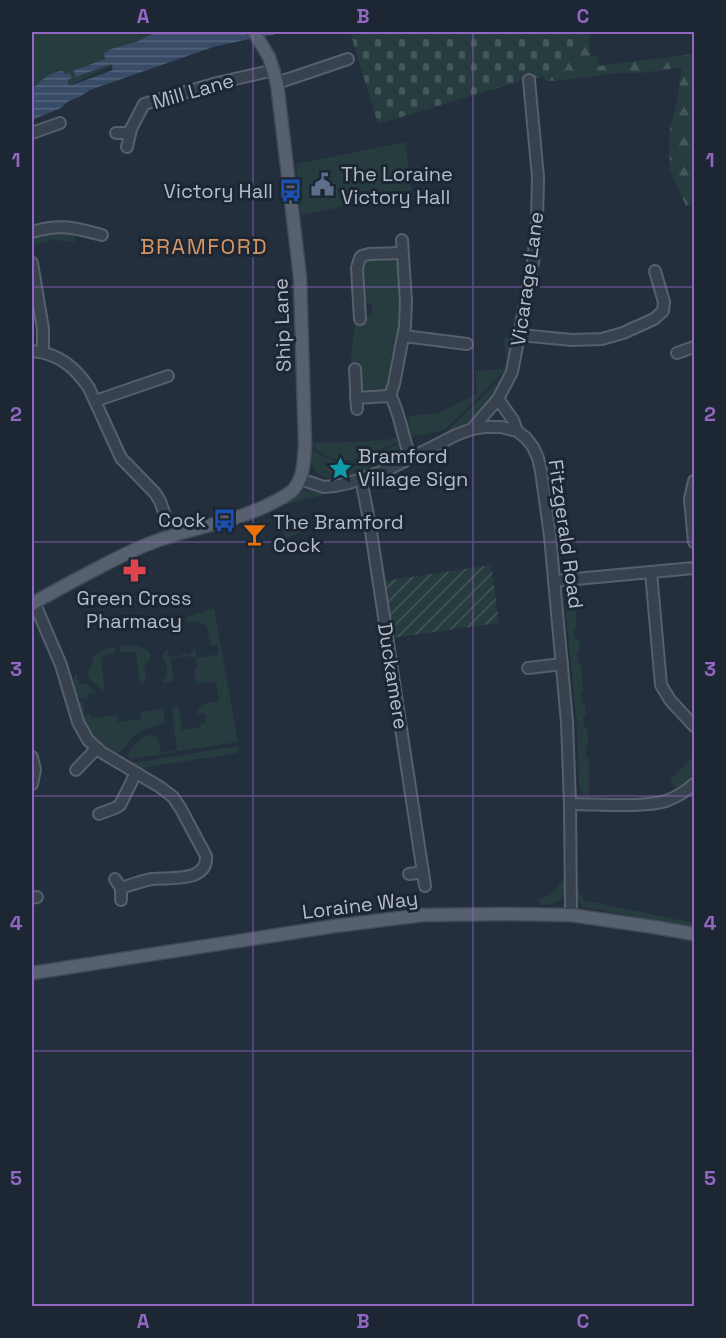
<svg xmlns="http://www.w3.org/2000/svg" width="726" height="1338" viewBox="0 0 726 1338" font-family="'Space Grotesk',sans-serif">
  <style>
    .green { fill: #263c3f }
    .forest { fill: url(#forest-firs) }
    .cemetery { fill: url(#cemetery-stones) }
    .garden { fill: url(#garden-furrows) }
    .water { fill: url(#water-rules) }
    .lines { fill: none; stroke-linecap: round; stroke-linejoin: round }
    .minor-casing { stroke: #565f6c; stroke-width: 14 }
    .major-casing { stroke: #414a57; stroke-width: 15 }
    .minor { stroke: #38414e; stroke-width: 10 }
    .major { stroke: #56606e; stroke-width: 12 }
    .grid { fill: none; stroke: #9266c3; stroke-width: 1.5; stroke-opacity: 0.55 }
    .labels { text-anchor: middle; stroke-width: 6; stroke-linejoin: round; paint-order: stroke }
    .street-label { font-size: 20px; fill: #b4bcc9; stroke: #1d2633 }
    .poi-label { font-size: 20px; fill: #b4bcc9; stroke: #1d2633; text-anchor: start }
    .quarter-label { font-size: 22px; letter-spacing: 1.5px; fill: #d59563; stroke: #1d2633 }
    .neatline { fill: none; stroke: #9266c3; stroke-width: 2 }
    .grid-label { font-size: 20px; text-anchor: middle; font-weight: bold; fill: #9266c3 }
  </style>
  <defs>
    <pattern id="forest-firs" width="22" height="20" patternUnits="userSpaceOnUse" patternTransform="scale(1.5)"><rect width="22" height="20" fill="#263c3f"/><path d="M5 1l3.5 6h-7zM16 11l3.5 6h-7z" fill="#435659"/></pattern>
    <pattern id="cemetery-stones" width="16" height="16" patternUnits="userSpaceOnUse" patternTransform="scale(1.5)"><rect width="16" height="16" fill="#263c3f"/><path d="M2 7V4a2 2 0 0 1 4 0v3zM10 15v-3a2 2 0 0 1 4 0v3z" fill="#435659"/></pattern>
    <pattern id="garden-furrows" width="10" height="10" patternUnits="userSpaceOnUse" patternTransform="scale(1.5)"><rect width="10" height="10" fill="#263c3f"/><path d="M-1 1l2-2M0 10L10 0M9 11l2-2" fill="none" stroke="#435659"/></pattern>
    <pattern id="water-rules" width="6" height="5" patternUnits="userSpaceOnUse" patternTransform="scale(1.5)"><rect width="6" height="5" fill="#394c67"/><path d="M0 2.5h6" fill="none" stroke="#53647b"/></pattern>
  </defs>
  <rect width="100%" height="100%" fill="#242f3e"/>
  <g class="green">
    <polygon points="32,32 190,32 167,40 51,94 32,97"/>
    <polygon points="405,142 412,193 301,215 296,164"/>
    <polygon points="51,230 74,234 76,242 51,240 33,245 36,235"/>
    <path d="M 388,257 L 398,264 C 404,305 400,346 387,387 L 382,391 L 364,392 L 360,387 L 359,361 L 351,361 L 355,322 L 364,321 L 366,316 L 372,314 L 372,305 L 367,304 L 364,301 L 362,267 L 365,262 L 372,258 Z"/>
    <polygon points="514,337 505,370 476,400 445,429 436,432 410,437 407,424 409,421 408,416 439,413 477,394 475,371 503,369 506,362 504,338"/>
    <polygon points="507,373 495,398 482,411 453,432 447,431"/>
    <path d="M 397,438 L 398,442 L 355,460 C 339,462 320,457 311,443 L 377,441 Z"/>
    <path d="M 401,443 C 404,463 386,465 371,472 L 370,460 L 373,454 Z"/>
    <path d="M 310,450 C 316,451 318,454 323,456 C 339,465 350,464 366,457 L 368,458 L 369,470 C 344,477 310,491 310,450 Z"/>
    <polygon points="309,489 322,492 323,495 280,506 297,493"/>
    <polygon points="297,518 300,533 285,538 283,532 281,532 280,524"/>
    <polygon points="573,586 577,626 574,630 575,639 579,641 580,649 577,653 578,662 581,665 583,690 581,693 582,702 585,705 586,714 583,717 584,726 587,729 588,744 586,747 586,757 589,759 589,797 583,794 579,785 577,724 564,596 566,590"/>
    <path d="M 214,608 L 238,742 L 129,759 L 128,754 C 135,744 146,729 158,738 L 161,753 L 177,750 L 173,722 L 174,721 L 172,707 L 178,706 L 182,730 L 201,727 L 200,724 L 206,723 L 205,713 L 197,714 C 200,702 209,703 219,701 L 216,682 L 196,683 L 194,669 L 197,668 L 195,657 L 190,658 L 189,656 L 171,658 L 174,681 L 162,683 C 169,668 169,671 162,656 L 165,651 L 169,650 L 167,655 L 172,657 L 173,655 L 177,657 L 178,655 L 181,656 L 182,654 L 190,655 L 193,649 L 195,648 L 197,658 L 219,654 L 218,645 L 211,646 L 207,626 L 197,621 L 186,622 L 186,617 Z"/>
    <path d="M 122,645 L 139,646 C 142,649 147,649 150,653 L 150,659 L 144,667 L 146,679 L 144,682 L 140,684 L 136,652 L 121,652 L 120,646 Z"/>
    <polygon points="109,647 114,648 115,653 101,657 105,692 90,680 87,674 93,660 93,657 101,650"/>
    <polygon points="75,673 77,675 79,684 86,683 97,693 87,694 88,700 78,698 73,679 75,677"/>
    <path d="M 83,701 L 85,715 L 90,714 L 91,718 L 117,715 L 118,722 L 141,719 L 140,712 L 163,709 L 165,723 C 153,726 141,730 132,738 C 127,743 124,749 118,753 C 98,744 80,724 79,702 Z"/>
    <polygon points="238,746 238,753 142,768 132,763"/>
    <polygon points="694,756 694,778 678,791 670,780"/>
    <path d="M 564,877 L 566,877 C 566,898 562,905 540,905 L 539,899 C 552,895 558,890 564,877 Z"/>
    <polygon points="575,885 583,900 694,923 694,927 583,907 577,900"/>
  </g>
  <path class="forest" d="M 580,32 L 589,32 L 590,56 L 597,56 L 599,66 L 694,54 L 694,203 L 686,206 L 670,171 L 669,133 L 677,101 L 682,67 L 641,73 L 617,73 L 572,79 L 550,81 L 544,80 L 543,72 C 574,61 577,67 580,32 Z"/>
  <polygon class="cemetery" points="350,32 582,32 584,46 560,75 523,80 378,124"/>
  <polygon class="garden" points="491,565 499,623 392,638 384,581"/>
  <path class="water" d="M 157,32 L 278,32 L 273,35 L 249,39 L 213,47 L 90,90 L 81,96 L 67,102 L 61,108 L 32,120 L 32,90 C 40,81 50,71 63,71 L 65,74 L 70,73 L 72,78 L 68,80 L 68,84 L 72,85 L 113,70 L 111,64 L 76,77 L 73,71 L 105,59 L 104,53 L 111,49 L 136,42 Z"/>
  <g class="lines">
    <defs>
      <g id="minor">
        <polyline points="277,83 348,59"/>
        <polyline points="32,133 60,123"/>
        <polyline points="116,133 130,133"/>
        <polyline points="127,147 131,129 144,104 217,83 274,70"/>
        <path d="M 32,232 C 60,223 75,228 102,235"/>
        <polyline points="32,263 43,329 43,352"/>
        <polyline points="360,319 357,268 360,258 362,256 369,254 402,253"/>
        <polyline points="520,335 572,340 602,339 623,333 654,319 663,311 664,302 655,271"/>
        <polyline points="404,336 467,344"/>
        <path d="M 32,351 C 58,353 75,367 89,388 L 121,458 L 155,493 L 160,501 L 172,535"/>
        <polyline points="677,353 694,347"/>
        <polyline points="355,369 357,409"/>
        <path d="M 390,395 C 401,414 402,438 411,458"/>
        <polyline points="356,398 388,396 391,393 394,384 405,326 406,302 402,240"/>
        <polyline points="498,399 513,420 517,431"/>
        <polyline points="95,401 168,376"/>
        <polyline points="472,429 498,399 512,372 533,262 537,222 538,177 529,80"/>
        <polyline points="300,479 324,487 335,486 349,483 389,469 456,435 472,429 484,427 501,427 517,431 526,438 533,447 538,458 541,471 550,536 567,722 570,804 571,915"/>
        <polyline points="361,479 370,525 425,886"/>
        <polyline points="694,481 690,499 694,542"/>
        <polyline points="651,572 661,685 670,700 694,726"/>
        <polyline points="554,581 694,568"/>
        <path d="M 34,602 L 61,665 L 78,722 L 88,740 L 101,752 L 160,787 L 173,797 L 181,809 L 206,856 C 208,883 169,877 152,879 C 141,881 131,885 121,888"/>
        <polyline points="528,668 562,664"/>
        <polyline points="32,757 35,770 32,784"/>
        <polyline points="76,770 97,748"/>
        <path d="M 570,804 C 598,804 641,808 666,801 C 677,797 686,791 694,784"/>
        <polyline points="99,814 115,808 120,805 136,773"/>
        <polyline points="409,874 423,872"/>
        <polyline points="115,879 121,888 121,900"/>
        <polyline points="32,898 37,897"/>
      </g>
      <g id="major">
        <path d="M 32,604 C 54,591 77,579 100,567 C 119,557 138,547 159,540 C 195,527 233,522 268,505 C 276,501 285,497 292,491 C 304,479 304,460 305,444 L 300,277 L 277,83 L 269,57 L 254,32"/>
        <polyline points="32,973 335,926 423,915 508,914 571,915 654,927 694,934"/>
      </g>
    </defs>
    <use href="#minor" class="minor-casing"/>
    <use href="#major" class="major-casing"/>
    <use href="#minor" class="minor"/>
    <use href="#major" class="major"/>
  </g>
  <path class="grid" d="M 253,32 L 253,1306M 473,32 L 473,1306M 32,287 L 694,287M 32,542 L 694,542M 32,796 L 694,796M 32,1051 L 694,1051"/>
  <defs>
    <symbol id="civic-bare" viewBox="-9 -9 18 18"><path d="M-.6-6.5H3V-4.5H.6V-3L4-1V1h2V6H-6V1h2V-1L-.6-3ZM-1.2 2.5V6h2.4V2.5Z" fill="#5c6f8a" stroke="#1d2633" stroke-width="2.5" paint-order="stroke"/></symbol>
    <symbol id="bus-bare" viewBox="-9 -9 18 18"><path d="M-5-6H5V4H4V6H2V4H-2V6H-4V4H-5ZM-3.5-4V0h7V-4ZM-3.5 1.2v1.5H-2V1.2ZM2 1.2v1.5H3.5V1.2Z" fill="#1a4fb4" stroke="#1d2633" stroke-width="2.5" paint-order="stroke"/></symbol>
    <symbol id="sight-bare" viewBox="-9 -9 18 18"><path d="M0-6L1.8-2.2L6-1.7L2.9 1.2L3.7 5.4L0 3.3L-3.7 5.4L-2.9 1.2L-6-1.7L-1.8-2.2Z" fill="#0f9aa8" stroke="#1d2633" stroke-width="2.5" paint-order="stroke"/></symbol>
    <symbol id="bar-bare" viewBox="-9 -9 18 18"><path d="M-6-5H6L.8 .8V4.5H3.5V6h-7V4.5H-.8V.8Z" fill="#e8710a" stroke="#1d2633" stroke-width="2.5" paint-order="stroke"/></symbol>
    <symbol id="pharmacy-bare" viewBox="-9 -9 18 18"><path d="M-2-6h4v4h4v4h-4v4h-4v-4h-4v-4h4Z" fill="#e0444e" stroke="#1d2633" stroke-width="2.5" paint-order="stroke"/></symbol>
  </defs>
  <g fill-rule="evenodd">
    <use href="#civic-bare" x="306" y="168" width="33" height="33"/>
    <use href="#bus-bare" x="274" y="174" width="33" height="33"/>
    <use href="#sight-bare" x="324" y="452" width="33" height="33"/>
    <use href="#bus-bare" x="208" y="504" width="33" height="33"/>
    <use href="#bar-bare" x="238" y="518" width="33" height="33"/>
    <use href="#pharmacy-bare" x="118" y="554" width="33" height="33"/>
  </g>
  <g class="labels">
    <g class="street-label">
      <text transform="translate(193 91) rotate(-16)" y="7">Mill Lane</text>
      <text transform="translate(527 279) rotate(-82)" y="7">Vicarage Lane</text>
      <text transform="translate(282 325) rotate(-92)" y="7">Ship Lane</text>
      <text transform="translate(566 534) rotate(82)" y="7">Fitzgerald Road</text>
      <text transform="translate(393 676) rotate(81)" y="7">Duckamere</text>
      <text transform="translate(360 905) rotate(-7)" y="7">Loraine Way</text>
    </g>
    <g class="poi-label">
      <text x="341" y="181">The Loraine<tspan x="341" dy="23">Victory Hall</tspan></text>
      <text x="273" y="198" text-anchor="end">Victory Hall</text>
      <text x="358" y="463">Bramford<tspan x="358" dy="23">Village Sign</tspan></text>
      <text x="206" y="527" text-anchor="end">Cock</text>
      <text x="273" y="529">The Bramford<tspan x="273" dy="23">Cock</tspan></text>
      <text x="134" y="605" text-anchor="middle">Green Cross<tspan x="134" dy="23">Pharmacy</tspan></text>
    </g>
    <g class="quarter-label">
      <text x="204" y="254">BRAMFORD</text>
    </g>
  </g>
  <rect width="726" height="1338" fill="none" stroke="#1d2633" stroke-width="66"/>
  <rect x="33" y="33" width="660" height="1272" class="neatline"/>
  <g class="grid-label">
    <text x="143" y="23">A</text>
    <text x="363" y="23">B</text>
    <text x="583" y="23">C</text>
    <text x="16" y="167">1</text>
    <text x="710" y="167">1</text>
    <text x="16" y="421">2</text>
    <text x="710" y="421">2</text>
    <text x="16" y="676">3</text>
    <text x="710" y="676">3</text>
    <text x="16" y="930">4</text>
    <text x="710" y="930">4</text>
    <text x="16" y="1185">5</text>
    <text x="710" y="1185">5</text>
    <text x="143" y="1328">A</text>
    <text x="363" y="1328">B</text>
    <text x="583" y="1328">C</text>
  </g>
</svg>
